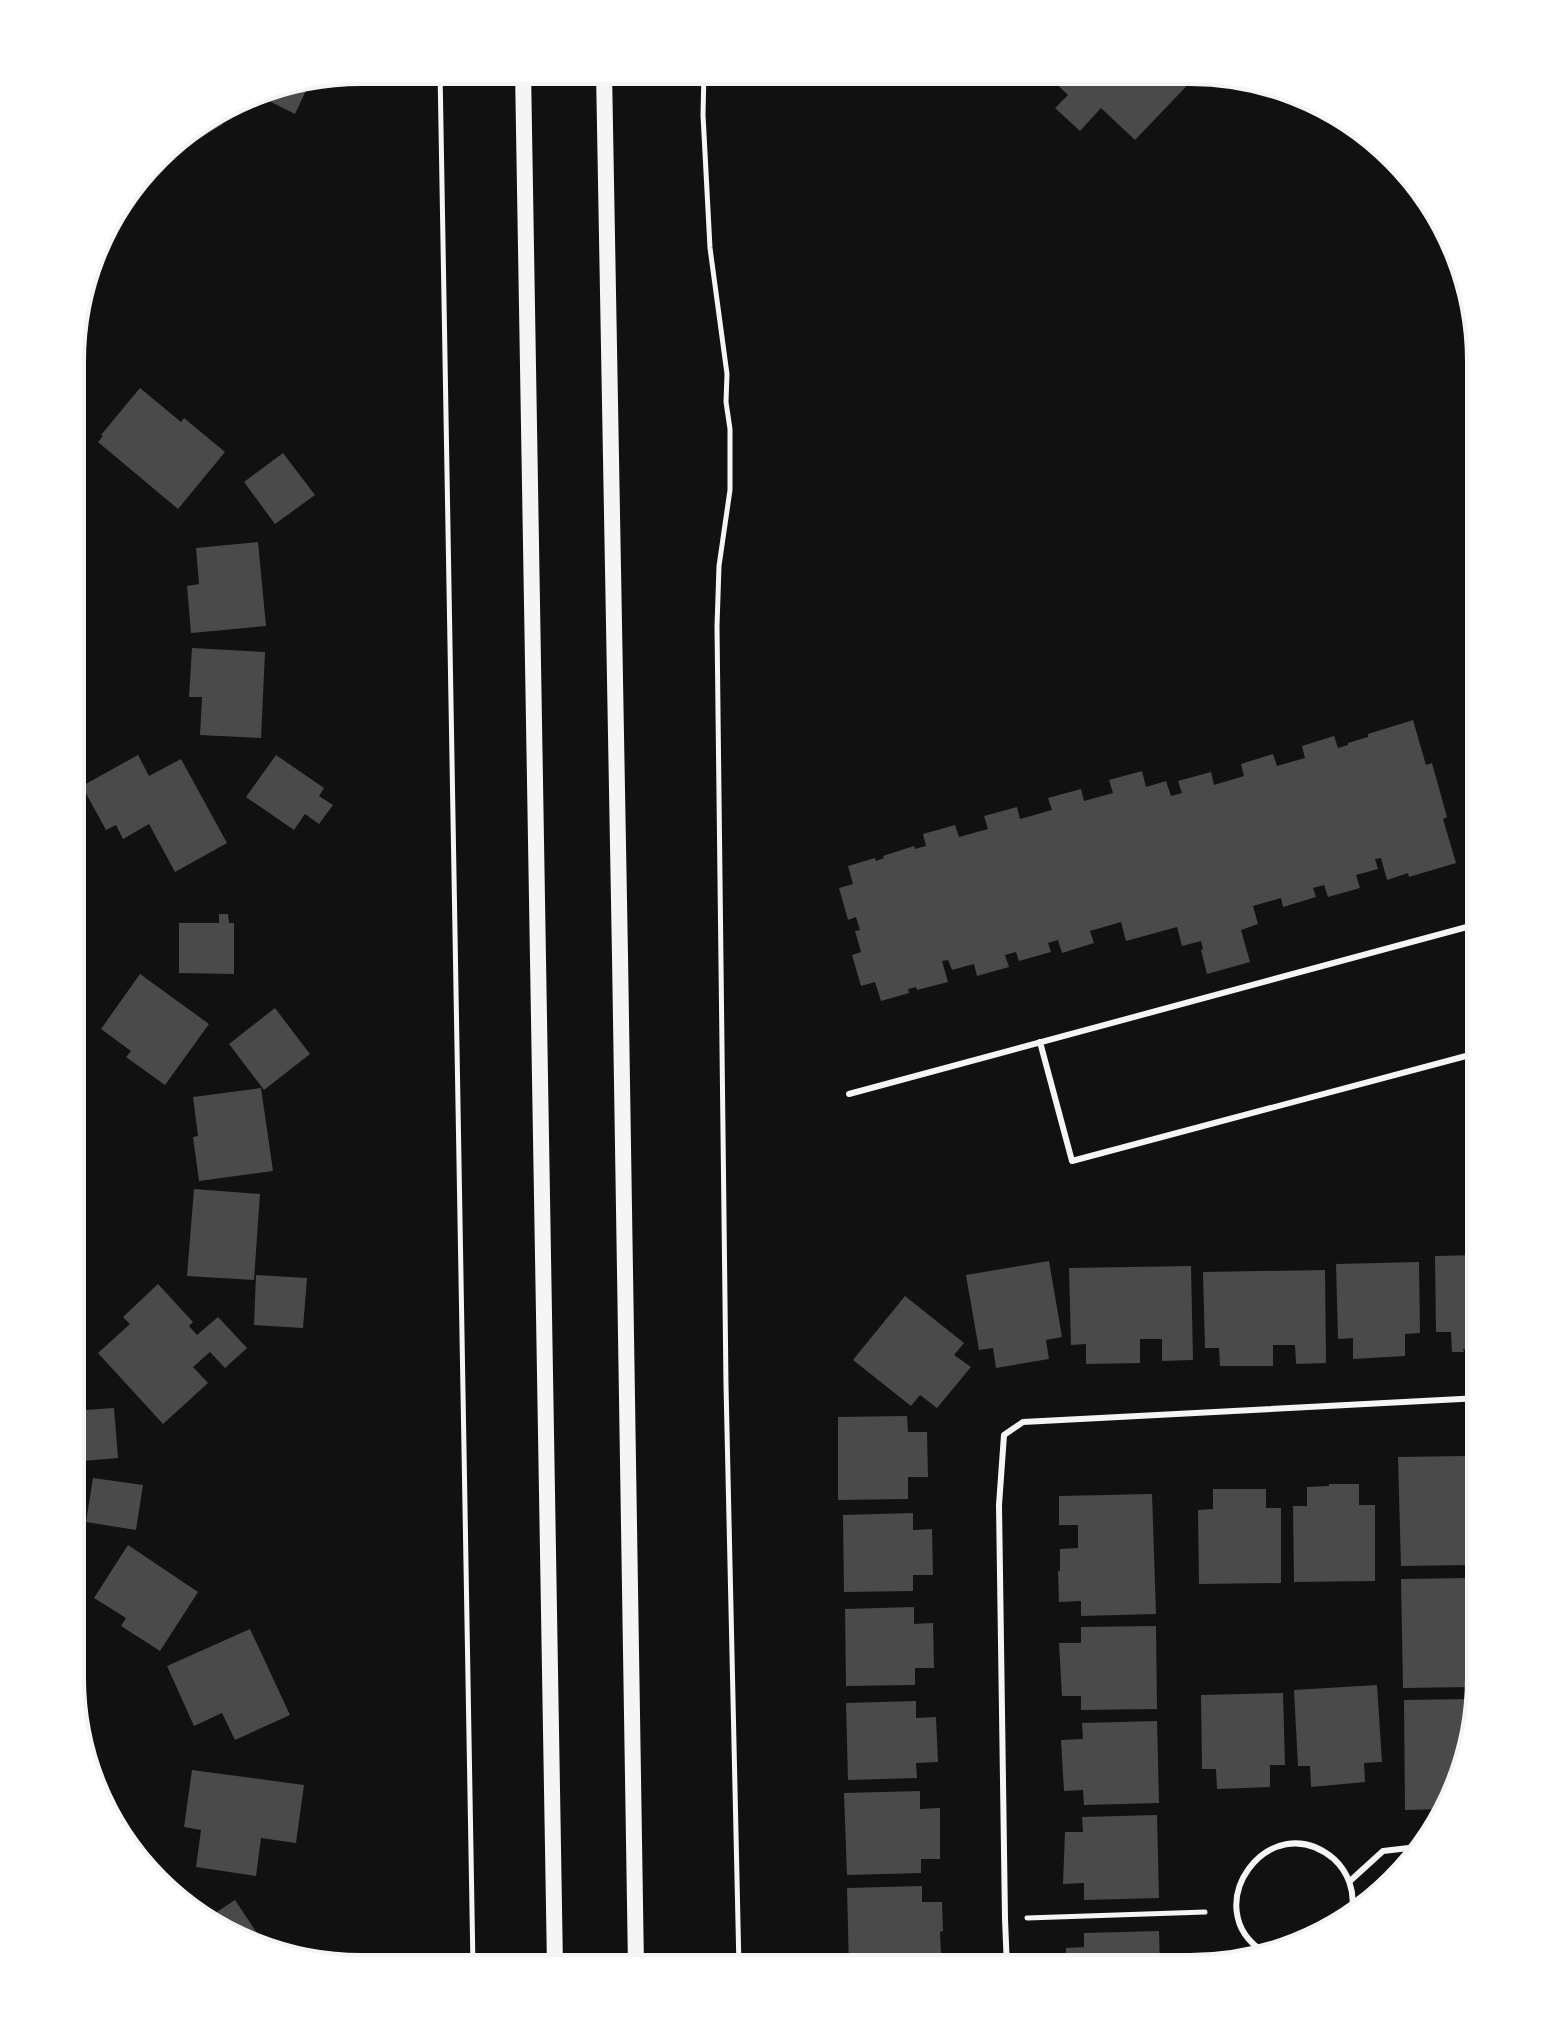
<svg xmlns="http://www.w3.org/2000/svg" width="1551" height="2039" viewBox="0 0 1551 2039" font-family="Spectral,serif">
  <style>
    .building { fill: #4a4a4a }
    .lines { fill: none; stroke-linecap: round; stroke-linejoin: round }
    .path { stroke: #f5f5f5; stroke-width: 5 }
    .service { stroke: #f5f5f5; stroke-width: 6 }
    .secondary { stroke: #f5f5f5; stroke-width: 16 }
    .rim { fill: none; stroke: #f5f5f5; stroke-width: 4 }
  </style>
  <rect width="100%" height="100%" fill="#111"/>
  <g class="building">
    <polygon points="1044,72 1200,72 1135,140 1101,108 1080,131 1055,108 1068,95"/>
    <polygon points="312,78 295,114 253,93 267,86"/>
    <polygon points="217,114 223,124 197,140 191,129"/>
    <polygon points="72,362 78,362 79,473 72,473"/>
    <polygon points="140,388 181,422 184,418 225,452 178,509 98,442 103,436 101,435"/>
    <polygon points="283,453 315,495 275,524 244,482"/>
    <polygon points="258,542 266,626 191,633 187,586 199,584 196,548"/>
    <polygon points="192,648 265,652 261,738 200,735 202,697 189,697"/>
    <polygon points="1413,720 1426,765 1432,763 1447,817 1443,819 1456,863 1409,877 1408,873 1387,880 1381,858 1375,859 1378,869 1356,875 1360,888 1328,897 1324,885 1313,888 1316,897 1283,907 1281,898 1253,906 1258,924 1241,930 1250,962 1207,974 1201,950 1203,949 1201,941 1182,946 1177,927 1126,941 1121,922 1090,931 1094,943 1062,953 1058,940 1048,943 1051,952 1019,961 1016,952 1005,955 1009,967 977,976 974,964 952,970 948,960 942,961 948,982 917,990 916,987 908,989 909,993 881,1001 875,982 861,986 852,955 861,952 855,931 860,930 856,917 848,920 839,888 853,884 848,866 875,858 876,861 884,858 883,856 914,846 915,849 926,846 923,834 955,825 959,837 988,829 984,816 1017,807 1020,819 1052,810 1048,798 1081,789 1084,801 1113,793 1109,780 1142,771 1146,787 1166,781 1171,796 1182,793 1178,781 1211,772 1214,785 1244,776 1241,764 1273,754 1277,766 1305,758 1302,746 1334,736 1338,748 1348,745 1348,743 1368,737 1368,734"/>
    <polygon points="138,755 149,776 181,759 227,843 175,872 149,824 123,839 116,825 106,830 82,786"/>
    <polygon points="276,755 324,788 319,796 333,805 319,824 305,814 294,830 246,797"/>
    <polygon points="72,825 73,825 77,848 72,849"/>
    <polygon points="219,914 228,914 229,923 234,923 234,974 179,973 179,923 219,923"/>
    <polygon points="140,974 209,1024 165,1085 126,1057 131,1051 101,1029"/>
    <polygon points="275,1008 310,1054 264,1090 229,1044"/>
    <polygon points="261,1088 273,1171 199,1181 193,1137 198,1136 193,1097"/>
    <polygon points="194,1189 260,1194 254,1280 187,1276"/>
    <polygon points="1481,1255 1481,1349 1463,1349 1464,1352 1452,1352 1451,1332 1436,1332 1435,1256"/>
    <polygon points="1049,1261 1062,1337 1046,1340 1049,1359 996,1368 993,1348 979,1350 966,1275"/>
    <polygon points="1419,1262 1420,1333 1405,1334 1405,1356 1353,1359 1353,1338 1338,1339 1336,1264"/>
    <polygon points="1191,1266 1193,1360 1162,1361 1162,1339 1140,1339 1140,1363 1086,1364 1086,1344 1071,1345 1069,1268"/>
    <polygon points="1325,1270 1326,1363 1296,1364 1295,1345 1273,1345 1273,1366 1220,1366 1219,1348 1205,1348 1203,1272"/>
    <polygon points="256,1275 307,1278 303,1328 254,1325"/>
    <polygon points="158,1284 193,1322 189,1326 197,1335 218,1317 247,1348 225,1368 210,1352 193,1367 208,1383 163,1424 98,1353 130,1324 123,1317"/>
    <polygon points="905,1296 964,1343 954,1355 971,1367 937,1408 920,1395 911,1406 853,1360"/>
    <polygon points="114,1408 118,1458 70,1462 71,1411"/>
    <polygon points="907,1416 908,1432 927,1432 928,1477 908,1477 908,1499 838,1500 838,1417"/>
    <polygon points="1466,1456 1466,1459 1469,1459 1470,1481 1467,1481 1468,1504 1470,1504 1471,1551 1468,1551 1469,1565 1401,1566 1398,1457"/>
    <polygon points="93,1478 143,1485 136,1530 86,1522"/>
    <polygon points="70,1482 75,1482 76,1524 70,1524"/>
    <polygon points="1329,1484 1359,1484 1359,1505 1375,1505 1375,1581 1294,1582 1293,1506 1307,1506 1307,1487 1329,1486"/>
    <polygon points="1213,1489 1266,1489 1266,1508 1281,1508 1281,1583 1199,1584 1198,1510 1213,1509"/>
    <polygon points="1152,1494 1156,1614 1081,1616 1081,1601 1059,1602 1058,1571 1060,1571 1060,1549 1078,1548 1078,1525 1059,1525 1059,1496"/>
    <polygon points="913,1513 913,1530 932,1529 933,1575 913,1575 913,1591 844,1592 843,1515"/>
    <polygon points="128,1545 198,1592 160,1651 121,1626 126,1618 94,1598"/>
    <polygon points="1469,1578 1469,1593 1472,1593 1473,1638 1470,1638 1473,1684 1471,1684 1471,1687 1403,1688 1401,1579"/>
    <polygon points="914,1607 914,1624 933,1623 934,1668 915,1668 915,1685 846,1686 845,1609"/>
    <polygon points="1156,1626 1157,1709 1081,1710 1081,1696 1062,1696 1059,1643 1081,1643 1081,1627"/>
    <polygon points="250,1629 290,1715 235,1740 222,1713 194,1726 167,1666"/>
    <polygon points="1377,1685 1382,1762 1364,1763 1365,1782 1311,1787 1310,1766 1298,1766 1294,1690"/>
    <polygon points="1283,1693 1285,1765 1270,1765 1270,1787 1217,1789 1216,1769 1202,1769 1201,1695"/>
    <polygon points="1471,1699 1471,1703 1474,1703 1474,1716 1442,1809 1405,1810 1404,1700"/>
    <polygon points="916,1701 916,1718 936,1717 938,1762 916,1763 917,1778 848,1780 846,1703"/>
    <polygon points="1157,1721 1159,1803 1084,1805 1083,1790 1064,1791 1061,1740 1083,1739 1082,1723"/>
    <polygon points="192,1770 304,1785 296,1843 261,1838 256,1876 196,1867 201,1830 184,1827"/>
    <polygon points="920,1791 920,1809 940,1808 940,1859 921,1859 921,1873 847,1875 844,1793"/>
    <polygon points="1157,1815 1159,1898 1084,1900 1084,1883 1063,1884 1065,1832 1083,1832 1082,1817"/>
    <polygon points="922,1886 922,1902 942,1902 943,1931 940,1932 941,1954 922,1954 923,1968 849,1968 847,1888"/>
    <polygon points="235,1900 265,1945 203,1921"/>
    <polygon points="1159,1931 1160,1969 1066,1969 1066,1948 1084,1947 1084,1933"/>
  </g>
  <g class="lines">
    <g class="path">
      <polyline points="440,70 473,1967"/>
      <polyline points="704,71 703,115 710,248 727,374 726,402 730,429 730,490 719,566 717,626 726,1385 739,1968"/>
      <polyline points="1027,1918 1205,1912"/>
    </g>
    <g class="service">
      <polyline points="1478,924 1481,948"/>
      <polyline points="1040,1042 1072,1161 1481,1052"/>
      <polyline points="849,1094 1478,924 1481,924"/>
      <polyline points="1350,1881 1383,1851 1426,1846"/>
      <path d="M 1264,1952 C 1195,1909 1269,1804 1334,1859 C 1348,1872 1355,1891 1352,1910"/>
      <polyline points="1007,1968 1005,1919 999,1505 1004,1435 1023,1422 1480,1398"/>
    </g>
    <g class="secondary">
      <polyline points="523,70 555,1967"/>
      <polyline points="604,71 620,956 636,1967"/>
    </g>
  </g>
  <path d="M0 0H1551V2039H0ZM361 84H1190A277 277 0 0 1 1467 361V1678A277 277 0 0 1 1190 1955H361A277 277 0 0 1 84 1678V361A277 277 0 0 1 361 84Z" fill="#fff" fill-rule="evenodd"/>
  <path class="rim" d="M361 84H1190A277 277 0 0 1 1467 361V1678A277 277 0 0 1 1190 1955H361A277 277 0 0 1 84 1678V361A277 277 0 0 1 361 84Z"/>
</svg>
